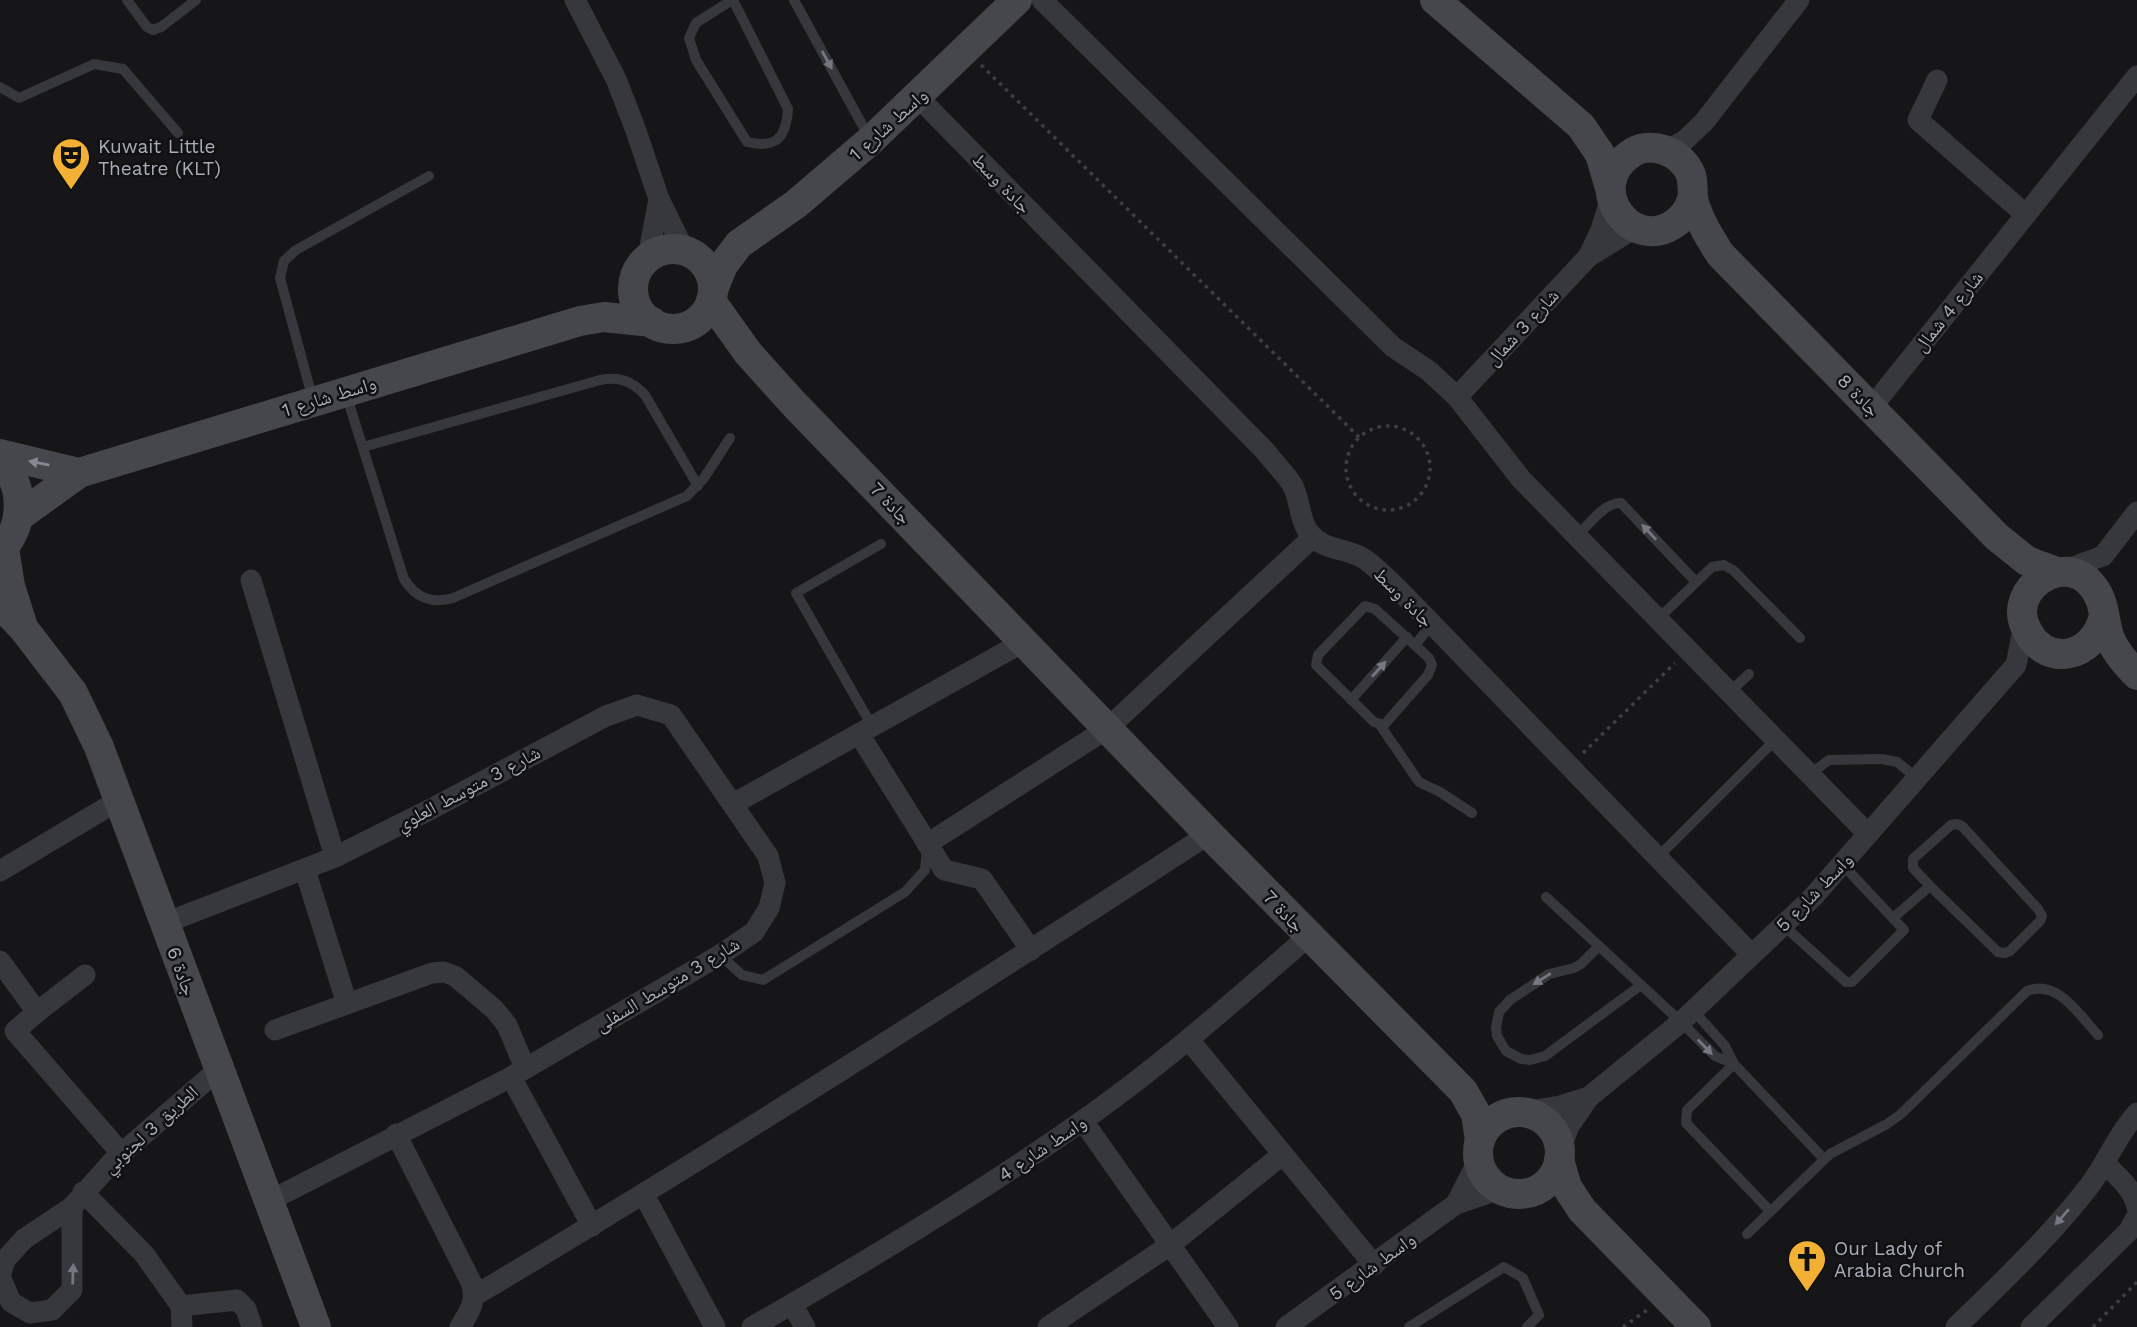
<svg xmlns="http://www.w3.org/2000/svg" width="2137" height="1327" viewBox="0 0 2137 1327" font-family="'Work Sans','Noto Naskh Arabic',sans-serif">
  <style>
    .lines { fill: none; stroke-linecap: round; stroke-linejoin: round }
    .path { stroke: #3d3f44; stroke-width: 3.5; stroke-dasharray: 3.5 5; stroke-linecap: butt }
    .lane { stroke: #37383d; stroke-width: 10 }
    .street { stroke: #37383d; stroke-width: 21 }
    .secondary { stroke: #45474d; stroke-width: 30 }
    .oneway { fill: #757881 }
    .oneway2 { fill: #858993 }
    .labels { text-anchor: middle; stroke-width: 5; stroke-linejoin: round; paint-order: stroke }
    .street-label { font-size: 19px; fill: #a8adb8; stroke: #111113 }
    .poi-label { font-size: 19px; fill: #a8adb8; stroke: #111113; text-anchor: start }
  </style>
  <rect width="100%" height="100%" fill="#161618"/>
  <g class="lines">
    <g class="path">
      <polyline points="981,65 1359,437"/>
      <circle cx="1388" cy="468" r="42"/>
      <polyline points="1583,753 1675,663"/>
      <polyline points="1623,1327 1647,1310"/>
      <polyline points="2093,1327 2137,1282"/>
    </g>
    <g class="lane">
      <polyline points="127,0 147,27 153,30 161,27 196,0"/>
      <path d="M 732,0 L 696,23 L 689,38 L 696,60 L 747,142 C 777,149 786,137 788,109 L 733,0"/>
      <polyline points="794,0 870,139"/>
      <polyline points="0,87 19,98 94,64 123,69 178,133"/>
      <path d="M 346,394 L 404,579 C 416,598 431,604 453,598 L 687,496 L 704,478 L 730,438"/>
      <polyline points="313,400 280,278 284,261 296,250 429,176"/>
      <path d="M 363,447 L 600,380 C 619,376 632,381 645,395 L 698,486"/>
      <path d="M 1577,536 C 1588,526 1604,502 1621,503 L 1696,582"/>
      <polygon points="1365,606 1375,609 1429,658 1432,665 1428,675 1384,725 1374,722 1316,665 1318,655"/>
      <polyline points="1658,619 1712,567 1724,565 1733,570 1800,638"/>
      <polyline points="1415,645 1432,624"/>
      <polyline points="1730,692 1749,674"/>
      <polyline points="1351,700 1407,637"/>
      <polyline points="1380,725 1419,782 1440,792 1472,813"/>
      <polyline points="872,726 796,593 881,544"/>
      <polyline points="1810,774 1829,760 1882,759 1897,762 1917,778"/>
      <polyline points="1657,858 1776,739"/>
      <polyline points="1546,897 1681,1022 1715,1056 1734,1064"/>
      <polyline points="1893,918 1930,886 1913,868 1913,859 1951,825 1957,824 1962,826 2038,909 2042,916 2040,921 2010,951 2005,953 1998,952 1930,886"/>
      <polyline points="1783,925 1846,982 1852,982 1904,930 1842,864"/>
      <polyline points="1599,946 1581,964 1574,968 1549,974 1510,1000 1499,1012 1496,1028 1497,1036 1506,1051 1521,1059 1530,1060 1545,1056 1641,985"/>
      <polyline points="720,955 742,975 763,980 905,892 925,870 927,847"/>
      <polyline points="1693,1010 1725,1046 1734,1064 1824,1159"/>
      <polyline points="1734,1064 1687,1110 1686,1123 1770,1211"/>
      <path d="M 1747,1234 L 1830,1154 L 1887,1124 L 1901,1114 L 2027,991 C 2058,979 2079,1015 2098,1035"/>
      <polyline points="1409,1327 1504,1267 1523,1278 1539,1315 1527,1327"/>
    </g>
    <g class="street">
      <polyline points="575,0 616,79 635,128 659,199 684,250"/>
      <polyline points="1042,0 1393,347 1429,371 1457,397 1521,479 1868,834"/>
      <polyline points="1937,80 1918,120 2026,215"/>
      <path d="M 918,97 L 1266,452 C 1274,463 1286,474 1293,486 C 1301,502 1299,523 1312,536 C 1326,551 1349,548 1366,560 C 1380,570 1393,585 1406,597 L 1751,954"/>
      <polyline points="1668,150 1684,141 1704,122 1799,0"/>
      <polyline points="1589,255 1601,230 1611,198"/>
      <polyline points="648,257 659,199"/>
      <polyline points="1457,397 1588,257 1635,228"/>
      <polyline points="1871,408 2137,76"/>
      <polyline points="2062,571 2103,556 2137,512"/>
      <polyline points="251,580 335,857"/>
      <polyline points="859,734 944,870 982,879 1031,950"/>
      <polyline points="733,804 1025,641"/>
      <polyline points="927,844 1108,728 1313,537"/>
      <polyline points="305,870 347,1004"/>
      <polyline points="0,871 119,800"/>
      <polyline points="165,923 335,857 431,809 606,716 637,705 671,715 768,856 775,883 769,908 754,932 720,955 511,1077 269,1201"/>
      <polyline points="0,961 37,1012 15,1031 121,1153"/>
      <polyline points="37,1012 85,975"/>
      <polyline points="275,1030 432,973 444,972 455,976 494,1009 507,1025 525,1068"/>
      <polyline points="1189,1040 1374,1265"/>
      <polyline points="511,1077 592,1226"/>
      <polyline points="1525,1112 1560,1106 1589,1097"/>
      <polyline points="1083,1121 1228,1327"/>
      <path d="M 396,1134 L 472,1284 C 476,1303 470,1311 460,1327"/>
      <polyline points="1560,1150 1569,1126 1589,1097 1681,1022 1813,897 2016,665 2024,625"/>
      <path d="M 2104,1163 C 2117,1176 2133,1188 2137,1207"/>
      <polyline points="83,1192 144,1254 181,1306 182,1327"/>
      <polyline points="644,1195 715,1327"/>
      <polyline points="1456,1204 1478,1161"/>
      <polyline points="0,1276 5,1260 24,1239 72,1207 113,1161 219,1069"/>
      <polyline points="0,1276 11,1302 30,1313 52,1310 72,1290 72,1207"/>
      <path d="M 474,1296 C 723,1148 966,992 1209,834"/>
      <polyline points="792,1304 805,1327"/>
      <polyline points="181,1306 237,1300 246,1309 252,1327"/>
      <path d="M 752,1327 C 864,1263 976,1196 1082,1121 C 1162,1065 1235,1000 1309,936"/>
      <polyline points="1048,1327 1170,1245 1282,1155"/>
      <polyline points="1286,1327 1456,1204 1500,1189"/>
      <path d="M 1956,1327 C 2002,1282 2051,1236 2090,1185 C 2108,1161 2116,1136 2137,1113"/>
      <polyline points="2031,1327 2129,1231 2137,1216"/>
    </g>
    <g class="secondary">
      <polyline points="1435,0 1581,126 1600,154 1610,188"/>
      <path d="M 1692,199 C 1689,210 1683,218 1674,224 C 1631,253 1584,188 1629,155 C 1649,139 1682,151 1691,175 C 1694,186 1691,196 1695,206 C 1701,224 1710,238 1720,254 L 1997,537 L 2027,561 L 2057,572"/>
      <circle cx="673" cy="289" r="40"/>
      <polyline points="713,290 723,265 739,244 796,204 871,140 1017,0"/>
      <polyline points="711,301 748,353 794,404 1209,834 1463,1091 1476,1114 1480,1140"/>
      <polyline points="0,454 79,473"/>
      <path d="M 0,460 C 25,484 25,527 0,551"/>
      <polyline points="18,517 79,473 580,321 604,317 652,322"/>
      <polyline points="4,548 10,586 22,624"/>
      <polyline points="0,604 23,628 73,693 99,747 316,1327"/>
      <path d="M 2104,615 C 2095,659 2043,670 2025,626 C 2009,589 2061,554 2089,582 C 2105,598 2103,616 2109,636 C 2114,650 2126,664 2137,675"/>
      <circle cx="1519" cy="1153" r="41"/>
      <polyline points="1559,1160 1567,1187 1582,1210 1696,1327"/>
    </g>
  </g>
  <defs><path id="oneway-solid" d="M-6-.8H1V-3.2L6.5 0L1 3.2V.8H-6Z" transform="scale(1.75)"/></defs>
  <g class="oneway">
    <use href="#oneway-solid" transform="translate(827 60) rotate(61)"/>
    <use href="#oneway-solid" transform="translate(1649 532) rotate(-133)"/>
    <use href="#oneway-solid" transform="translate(1379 669) rotate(-48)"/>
    <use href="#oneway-solid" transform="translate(1542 979) rotate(148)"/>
    <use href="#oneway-solid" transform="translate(1705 1047) rotate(46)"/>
    <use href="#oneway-solid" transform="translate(2062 1217) rotate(131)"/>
    <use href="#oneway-solid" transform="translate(73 1274) rotate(-88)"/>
  </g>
  <use class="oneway2" href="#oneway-solid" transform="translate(39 463) rotate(-169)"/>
  <defs>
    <symbol id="theatre-pin" viewBox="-11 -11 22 30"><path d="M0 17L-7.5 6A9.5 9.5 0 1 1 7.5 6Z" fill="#f2b134" stroke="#111113"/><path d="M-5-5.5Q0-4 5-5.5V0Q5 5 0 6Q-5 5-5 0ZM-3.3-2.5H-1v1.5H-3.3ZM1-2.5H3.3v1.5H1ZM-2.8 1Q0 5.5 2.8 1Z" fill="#111"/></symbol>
    <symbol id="church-pin" viewBox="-11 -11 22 30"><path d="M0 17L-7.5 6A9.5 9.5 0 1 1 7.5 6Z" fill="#f2b134" stroke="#111113"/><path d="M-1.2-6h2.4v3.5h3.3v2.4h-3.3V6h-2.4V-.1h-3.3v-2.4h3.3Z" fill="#111"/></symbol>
  </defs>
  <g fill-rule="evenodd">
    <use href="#theatre-pin" x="49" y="135" width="44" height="60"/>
    <use href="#church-pin" x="1785" y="1237" width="44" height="60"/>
  </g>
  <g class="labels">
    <g class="street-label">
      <text transform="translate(888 124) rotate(-42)" y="7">واسط شارع 1</text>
      <text transform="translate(1002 183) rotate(46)" y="7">جادة وسط</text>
      <text transform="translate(1948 311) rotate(-51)" y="7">شارع 4 شمال</text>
      <text transform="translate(1522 327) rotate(-47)" y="7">شارع 3 شمال</text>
      <text transform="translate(1859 395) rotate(46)" y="7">جادة 8</text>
      <text transform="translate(329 396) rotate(-17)" y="7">واسط شارع 1</text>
      <text transform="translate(891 503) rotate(46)" y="7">جادة 7</text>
      <text transform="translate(1404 597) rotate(45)" y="7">جادة وسط</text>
      <text transform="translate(468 788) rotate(-28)" y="7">شارع 3 متوسط العلوي</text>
      <text transform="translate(1814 892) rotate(-46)" y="7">واسط شارع 5</text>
      <text transform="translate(1284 911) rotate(46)" y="7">جادة 7</text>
      <text transform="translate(182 971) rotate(70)" y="7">جادة 6</text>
      <text transform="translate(667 984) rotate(-31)" y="7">شارع 3 متوسط السفلى</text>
      <text transform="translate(150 1129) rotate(-42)" y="7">الطريق 3 لجنوبي</text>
      <text transform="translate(1042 1148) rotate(-34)" y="7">واسط شارع 4</text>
      <text transform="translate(1372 1266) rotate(-36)" y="7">واسط شارع 5</text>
    </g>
    <g class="poi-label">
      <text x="98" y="153">Kuwait Little<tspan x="98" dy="22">Theatre (KLT)</tspan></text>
      <text x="1834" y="1255">Our Lady of<tspan x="1834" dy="22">Arabia Church</tspan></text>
    </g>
  </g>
</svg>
